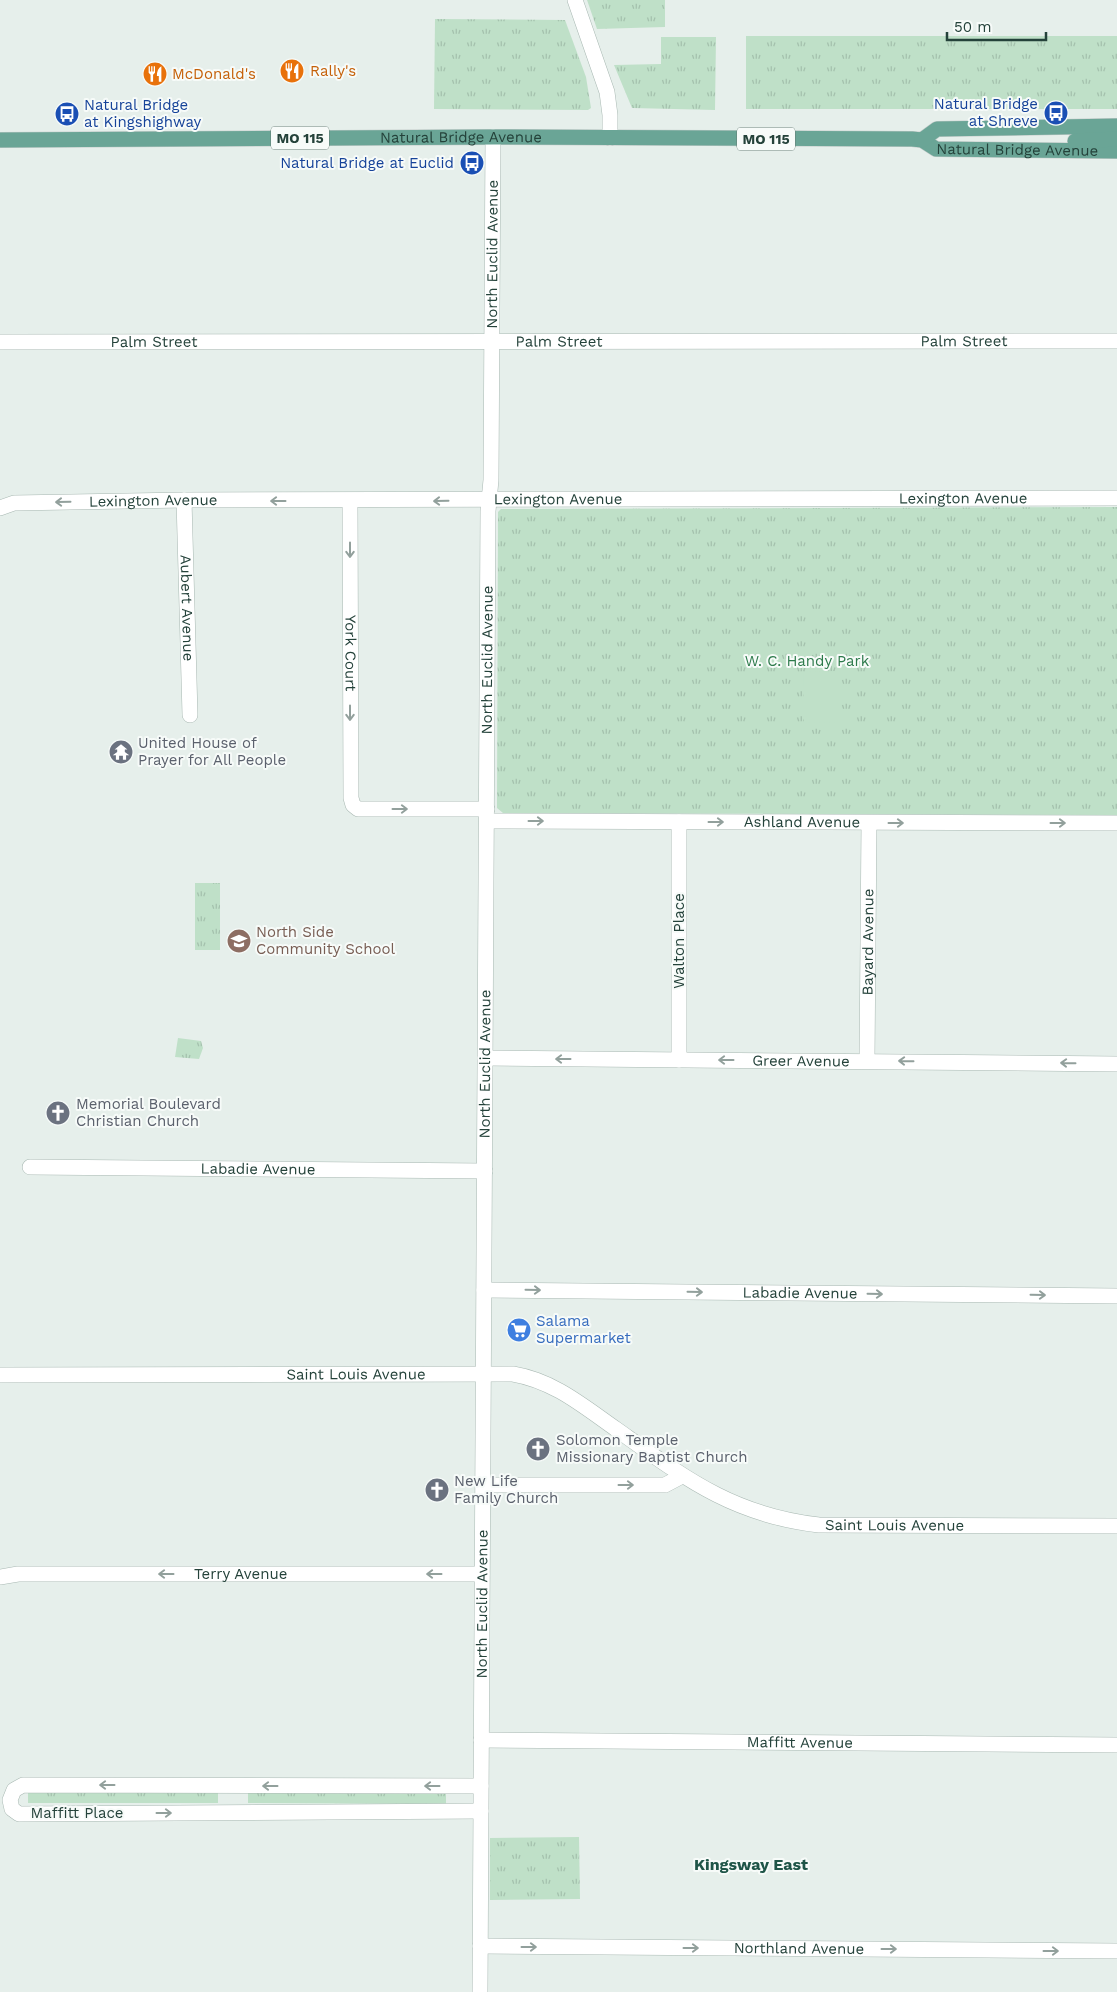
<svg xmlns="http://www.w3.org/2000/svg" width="1117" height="1992" viewBox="0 0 1117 1992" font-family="'Work Sans',sans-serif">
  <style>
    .grass { fill: url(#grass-tufts) }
    .pitch { fill: #bfe0c8 }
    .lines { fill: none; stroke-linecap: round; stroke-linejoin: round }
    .minor-casing { stroke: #a8b8b2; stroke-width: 16 }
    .tertiary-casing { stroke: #a8b8b2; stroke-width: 16 }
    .primary-casing { stroke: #c2cac8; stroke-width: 16 }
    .minor { stroke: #fff; stroke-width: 15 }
    .tertiary { stroke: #fff; stroke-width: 15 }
    .primary { stroke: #6aa596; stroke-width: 15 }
    .oneway { stroke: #92a09c }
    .labels { text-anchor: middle; stroke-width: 4; stroke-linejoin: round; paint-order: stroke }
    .shield { fill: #f7fbf9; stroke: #637a73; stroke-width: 1 }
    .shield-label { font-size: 14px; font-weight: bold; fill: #24423a }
    .food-label { font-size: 15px; fill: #c56008; stroke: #f7fbf9; text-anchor: start }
    .transit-label { font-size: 15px; fill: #164399; stroke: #f7fbf9; text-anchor: end }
    .street-label { font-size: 15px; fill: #24423a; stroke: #f7fbf9 }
    .park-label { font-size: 15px; fill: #2d7a4b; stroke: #f7fbf9 }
    .worship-label { font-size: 15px; fill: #5b616d; stroke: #f7fbf9; text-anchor: start }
    .education-label { font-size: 15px; fill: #785e54; stroke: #f7fbf9; text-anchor: start }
    .shop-label { font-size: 15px; fill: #366cbe; stroke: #f7fbf9; text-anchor: start }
    .neighbourhood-label { font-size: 16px; font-weight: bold; fill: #1f5548; stroke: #f7fbf9 }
  </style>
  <defs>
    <pattern id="grass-tufts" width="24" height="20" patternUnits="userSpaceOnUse" patternTransform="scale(1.25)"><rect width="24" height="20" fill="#bfe0c8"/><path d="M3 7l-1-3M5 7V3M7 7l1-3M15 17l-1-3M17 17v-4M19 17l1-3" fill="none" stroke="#a4c1ad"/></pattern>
  </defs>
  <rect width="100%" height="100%" fill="#e6efeb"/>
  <g class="grass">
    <polygon points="587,0 665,0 665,27 597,29"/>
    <polygon points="435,19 565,20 586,77 591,108 588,110 434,109"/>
    <rect x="746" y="36" width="371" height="73"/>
    <polygon points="661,37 716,37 715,110 632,108 614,65 661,64"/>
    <polygon points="1117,507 1117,815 503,813 497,808 498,512 501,509"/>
    <rect x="195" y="883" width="25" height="67"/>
    <polygon points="178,1038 201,1041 203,1048 199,1059 175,1057"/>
    <polygon points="28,1791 218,1792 218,1803 28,1803"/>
    <polygon points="248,1791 446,1792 446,1804 248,1803"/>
    <polygon points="579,1837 580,1899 490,1900 490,1838"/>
  </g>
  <polygon class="pitch" points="840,671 840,722 804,723 803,672"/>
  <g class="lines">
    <defs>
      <g id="minor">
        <polyline points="575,0 607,92 610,115 610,138"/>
        <path id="s1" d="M 0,342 L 1117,341"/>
        <path id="s2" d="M 184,500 L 190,715"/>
        <path id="s3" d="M 350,502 L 351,798 L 353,805 L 358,809 L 487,809"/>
        <path id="s4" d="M 0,508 L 14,503 L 184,500 L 1117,498"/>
        <path id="s5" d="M 487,821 L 1117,823"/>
        <path id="s6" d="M 485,1058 L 1117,1064"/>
        <polyline points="679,1060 679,822"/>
        <path id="s7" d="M 867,1061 L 869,823"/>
        <path id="s8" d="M 30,1167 L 485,1171"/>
        <path id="s9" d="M 484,1290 L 1117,1296"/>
        <polyline points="483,1485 665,1485 682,1476"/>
        <path id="s10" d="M 0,1577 L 18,1574 L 482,1574"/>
        <path id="s11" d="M 481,1740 L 1117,1745"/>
        <polyline points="481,1811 19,1814 12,1809 10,1800 14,1790 23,1785 481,1786"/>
        <path id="s12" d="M 480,1946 L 1117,1951"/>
        <path id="s13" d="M 480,1992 L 488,511 L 491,480 L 493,137"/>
      </g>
      <g id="tertiary">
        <path id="s14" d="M 0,1375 L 513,1374 C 554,1381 583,1406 616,1429 C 685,1478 732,1515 819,1525 L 1117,1526"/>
      </g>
      <g id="primary">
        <path id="s15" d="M 0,140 L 493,137 L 912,139 L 922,140 L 936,149 L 1117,151"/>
        <polyline points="922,140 937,129 1117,126"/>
        <polyline points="1075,141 1117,139"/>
      </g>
    </defs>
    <use href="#minor" class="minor-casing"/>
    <use href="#tertiary" class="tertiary-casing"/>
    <use href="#primary" class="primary-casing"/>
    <use href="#minor" class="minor"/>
    <use href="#tertiary" class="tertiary"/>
    <use href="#primary" class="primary"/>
  </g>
  <defs><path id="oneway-shaft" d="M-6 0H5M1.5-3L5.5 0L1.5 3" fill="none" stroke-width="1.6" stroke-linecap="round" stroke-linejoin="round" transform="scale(1.25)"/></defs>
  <g class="oneway">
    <use href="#oneway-shaft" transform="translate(278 501) rotate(-180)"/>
    <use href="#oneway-shaft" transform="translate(441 501) rotate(179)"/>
    <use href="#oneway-shaft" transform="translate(63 502) rotate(179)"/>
    <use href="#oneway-shaft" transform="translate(350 550) rotate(90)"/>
    <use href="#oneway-shaft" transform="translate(350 713) rotate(90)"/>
    <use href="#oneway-shaft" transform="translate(400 809)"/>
    <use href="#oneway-shaft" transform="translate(536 821)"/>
    <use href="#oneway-shaft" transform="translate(716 822)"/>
    <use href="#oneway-shaft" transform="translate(896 823)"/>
    <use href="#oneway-shaft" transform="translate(1058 823)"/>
    <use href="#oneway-shaft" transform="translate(563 1059) rotate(-180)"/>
    <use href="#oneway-shaft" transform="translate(726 1060) rotate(-180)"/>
    <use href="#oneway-shaft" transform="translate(906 1061) rotate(-179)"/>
    <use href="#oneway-shaft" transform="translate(1068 1063) rotate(-179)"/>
    <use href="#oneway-shaft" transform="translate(533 1290) rotate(1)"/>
    <use href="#oneway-shaft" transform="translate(695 1292) rotate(1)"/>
    <use href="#oneway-shaft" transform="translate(875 1294) rotate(1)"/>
    <use href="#oneway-shaft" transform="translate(1038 1295) rotate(1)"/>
    <use href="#oneway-shaft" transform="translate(626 1485)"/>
    <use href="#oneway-shaft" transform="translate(166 1574) rotate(-180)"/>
    <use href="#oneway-shaft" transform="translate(434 1574) rotate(180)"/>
    <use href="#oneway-shaft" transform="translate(107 1785) rotate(-180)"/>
    <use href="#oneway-shaft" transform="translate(270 1786) rotate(-180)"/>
    <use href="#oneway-shaft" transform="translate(432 1786) rotate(-180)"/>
    <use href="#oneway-shaft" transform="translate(164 1813)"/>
    <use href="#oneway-shaft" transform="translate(529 1947)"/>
    <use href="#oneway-shaft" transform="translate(691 1948)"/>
    <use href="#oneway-shaft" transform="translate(889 1949)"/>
    <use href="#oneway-shaft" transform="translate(1051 1951)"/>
  </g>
  <defs>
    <symbol id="restaurant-disc" viewBox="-11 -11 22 22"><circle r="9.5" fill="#e8710a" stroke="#f7fbf9"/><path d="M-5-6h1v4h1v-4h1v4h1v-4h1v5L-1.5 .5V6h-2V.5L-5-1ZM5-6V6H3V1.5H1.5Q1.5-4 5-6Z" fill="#fff"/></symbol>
    <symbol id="bus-disc" viewBox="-11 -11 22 22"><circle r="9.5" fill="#1a4fb4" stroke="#f7fbf9"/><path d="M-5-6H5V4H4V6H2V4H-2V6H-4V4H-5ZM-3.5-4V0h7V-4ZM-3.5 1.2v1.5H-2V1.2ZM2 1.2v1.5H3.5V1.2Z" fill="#fff"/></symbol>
    <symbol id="temple-disc" viewBox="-11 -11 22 22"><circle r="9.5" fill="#6b7280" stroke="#f7fbf9"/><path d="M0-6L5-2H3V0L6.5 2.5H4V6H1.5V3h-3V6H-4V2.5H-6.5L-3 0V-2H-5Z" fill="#fff"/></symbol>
    <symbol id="school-disc" viewBox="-11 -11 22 22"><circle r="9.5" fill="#8d6e63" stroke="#f7fbf9"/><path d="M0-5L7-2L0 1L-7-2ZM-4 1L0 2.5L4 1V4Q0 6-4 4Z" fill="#fff"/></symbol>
    <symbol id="church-disc" viewBox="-11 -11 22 22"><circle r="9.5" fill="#6b7280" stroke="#f7fbf9"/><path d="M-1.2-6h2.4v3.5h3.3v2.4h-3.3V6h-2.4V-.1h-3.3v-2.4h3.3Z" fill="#fff"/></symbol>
    <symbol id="supermarket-disc" viewBox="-11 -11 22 22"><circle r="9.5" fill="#3f7fe0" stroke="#f7fbf9"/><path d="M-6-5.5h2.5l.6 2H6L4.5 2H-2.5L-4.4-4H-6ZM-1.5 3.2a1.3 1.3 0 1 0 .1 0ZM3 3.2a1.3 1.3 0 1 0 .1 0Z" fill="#fff"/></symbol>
  </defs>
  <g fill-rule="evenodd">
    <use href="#restaurant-disc" x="278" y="57" width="28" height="28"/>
    <use href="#restaurant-disc" x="141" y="60" width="28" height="28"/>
    <use href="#bus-disc" x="1042" y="99" width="28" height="28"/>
    <use href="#bus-disc" x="53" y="100" width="28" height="28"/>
    <use href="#bus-disc" x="458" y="149" width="28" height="28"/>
    <use href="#temple-disc" x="107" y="738" width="28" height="28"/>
    <use href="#school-disc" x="225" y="927" width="28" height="28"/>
    <use href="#church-disc" x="44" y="1099" width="28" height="28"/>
    <use href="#supermarket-disc" x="505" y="1316" width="28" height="28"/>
    <use href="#church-disc" x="524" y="1435" width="28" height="28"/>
    <use href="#church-disc" x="423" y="1476" width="28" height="28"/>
  </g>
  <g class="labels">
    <g class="shield">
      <rect x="271" y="126.5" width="58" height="23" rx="4"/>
      <rect x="737" y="127.5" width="58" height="23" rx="4"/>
    </g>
    <g class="shield-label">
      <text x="300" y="143">MO 115</text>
      <text x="766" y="144">MO 115</text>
    </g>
    <g class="food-label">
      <text x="310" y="76">Rally's</text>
      <text x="172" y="79">McDonald's</text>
    </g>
    <g class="transit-label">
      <text x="1038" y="109">Natural Bridge<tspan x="1038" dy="17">at Shreve</tspan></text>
      <text x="84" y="110" text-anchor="start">Natural Bridge<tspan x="84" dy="17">at Kingshighway</tspan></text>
      <text x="454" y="168">Natural Bridge at Euclid</text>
    </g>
    <g class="street-label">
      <text dy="5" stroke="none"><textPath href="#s15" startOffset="461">Natural Bridge Avenue</textPath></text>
      <text dy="5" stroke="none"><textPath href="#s15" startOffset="1020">Natural Bridge Avenue</textPath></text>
      <text dy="5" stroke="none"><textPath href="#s13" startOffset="1738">North Euclid Avenue</textPath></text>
      <text dy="5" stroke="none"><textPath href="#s1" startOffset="559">Palm Street</textPath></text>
      <text dy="5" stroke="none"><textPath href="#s1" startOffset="964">Palm Street</textPath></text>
      <text dy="5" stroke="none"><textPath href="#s1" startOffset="154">Palm Street</textPath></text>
      <text dy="5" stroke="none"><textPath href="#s4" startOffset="964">Lexington Avenue</textPath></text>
      <text dy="5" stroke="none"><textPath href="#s4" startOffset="559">Lexington Avenue</textPath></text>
      <text dy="5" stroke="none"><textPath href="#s4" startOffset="154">Lexington Avenue</textPath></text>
      <text dy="5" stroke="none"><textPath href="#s2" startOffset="108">Aubert Avenue</textPath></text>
      <text dy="5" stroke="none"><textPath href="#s3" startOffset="151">York Court</textPath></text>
      <text dy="5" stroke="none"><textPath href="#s13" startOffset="1332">North Euclid Avenue</textPath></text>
      <text dy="5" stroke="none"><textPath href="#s5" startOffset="315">Ashland Avenue</textPath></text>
      <text transform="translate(679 941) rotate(-90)" y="5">Walton Place</text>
      <text dy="5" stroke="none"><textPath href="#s7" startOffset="119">Bayard Avenue</textPath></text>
      <text dy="5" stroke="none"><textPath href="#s6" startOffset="316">Greer Avenue</textPath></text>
      <text dy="5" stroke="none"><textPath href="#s13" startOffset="928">North Euclid Avenue</textPath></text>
      <text dy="5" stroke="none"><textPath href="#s8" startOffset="228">Labadie Avenue</textPath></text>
      <text dy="5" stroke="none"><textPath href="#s9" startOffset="316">Labadie Avenue</textPath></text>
      <text dy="5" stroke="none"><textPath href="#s14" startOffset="356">Saint Louis Avenue</textPath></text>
      <text dy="5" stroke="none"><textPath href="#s14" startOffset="934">Saint Louis Avenue</textPath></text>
      <text dy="5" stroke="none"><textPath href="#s10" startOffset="241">Terry Avenue</textPath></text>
      <text dy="5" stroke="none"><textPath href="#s13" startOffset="388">North Euclid Avenue</textPath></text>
      <text dy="5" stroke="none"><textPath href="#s11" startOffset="319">Maffitt Avenue</textPath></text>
      <text x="77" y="1818">Maffitt Place</text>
      <text dy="5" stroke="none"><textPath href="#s12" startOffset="319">Northland Avenue</textPath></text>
    </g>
    <g class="park-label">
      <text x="807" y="666">W. C. Handy Park</text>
    </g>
    <g class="worship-label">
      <text x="138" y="748">United House of<tspan x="138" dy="17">Prayer for All People</tspan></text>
      <text x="76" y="1109">Memorial Boulevard<tspan x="76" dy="17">Christian Church</tspan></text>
      <text x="556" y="1445">Solomon Temple<tspan x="556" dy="17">Missionary Baptist Church</tspan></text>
      <text x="454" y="1486">New Life<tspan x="454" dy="17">Family Church</tspan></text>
    </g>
    <g class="education-label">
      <text x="256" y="937">North Side<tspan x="256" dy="17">Community School</tspan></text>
    </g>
    <g class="shop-label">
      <text x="536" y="1326">Salama<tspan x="536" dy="17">Supermarket</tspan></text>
    </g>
    <g class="neighbourhood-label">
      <text x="751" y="1870">Kingsway East</text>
    </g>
  </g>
  <path d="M947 32v8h99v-8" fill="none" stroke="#24423a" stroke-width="2.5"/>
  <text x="954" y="32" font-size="15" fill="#24423a" stroke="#f7fbf9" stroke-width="4" paint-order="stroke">50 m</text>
</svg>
